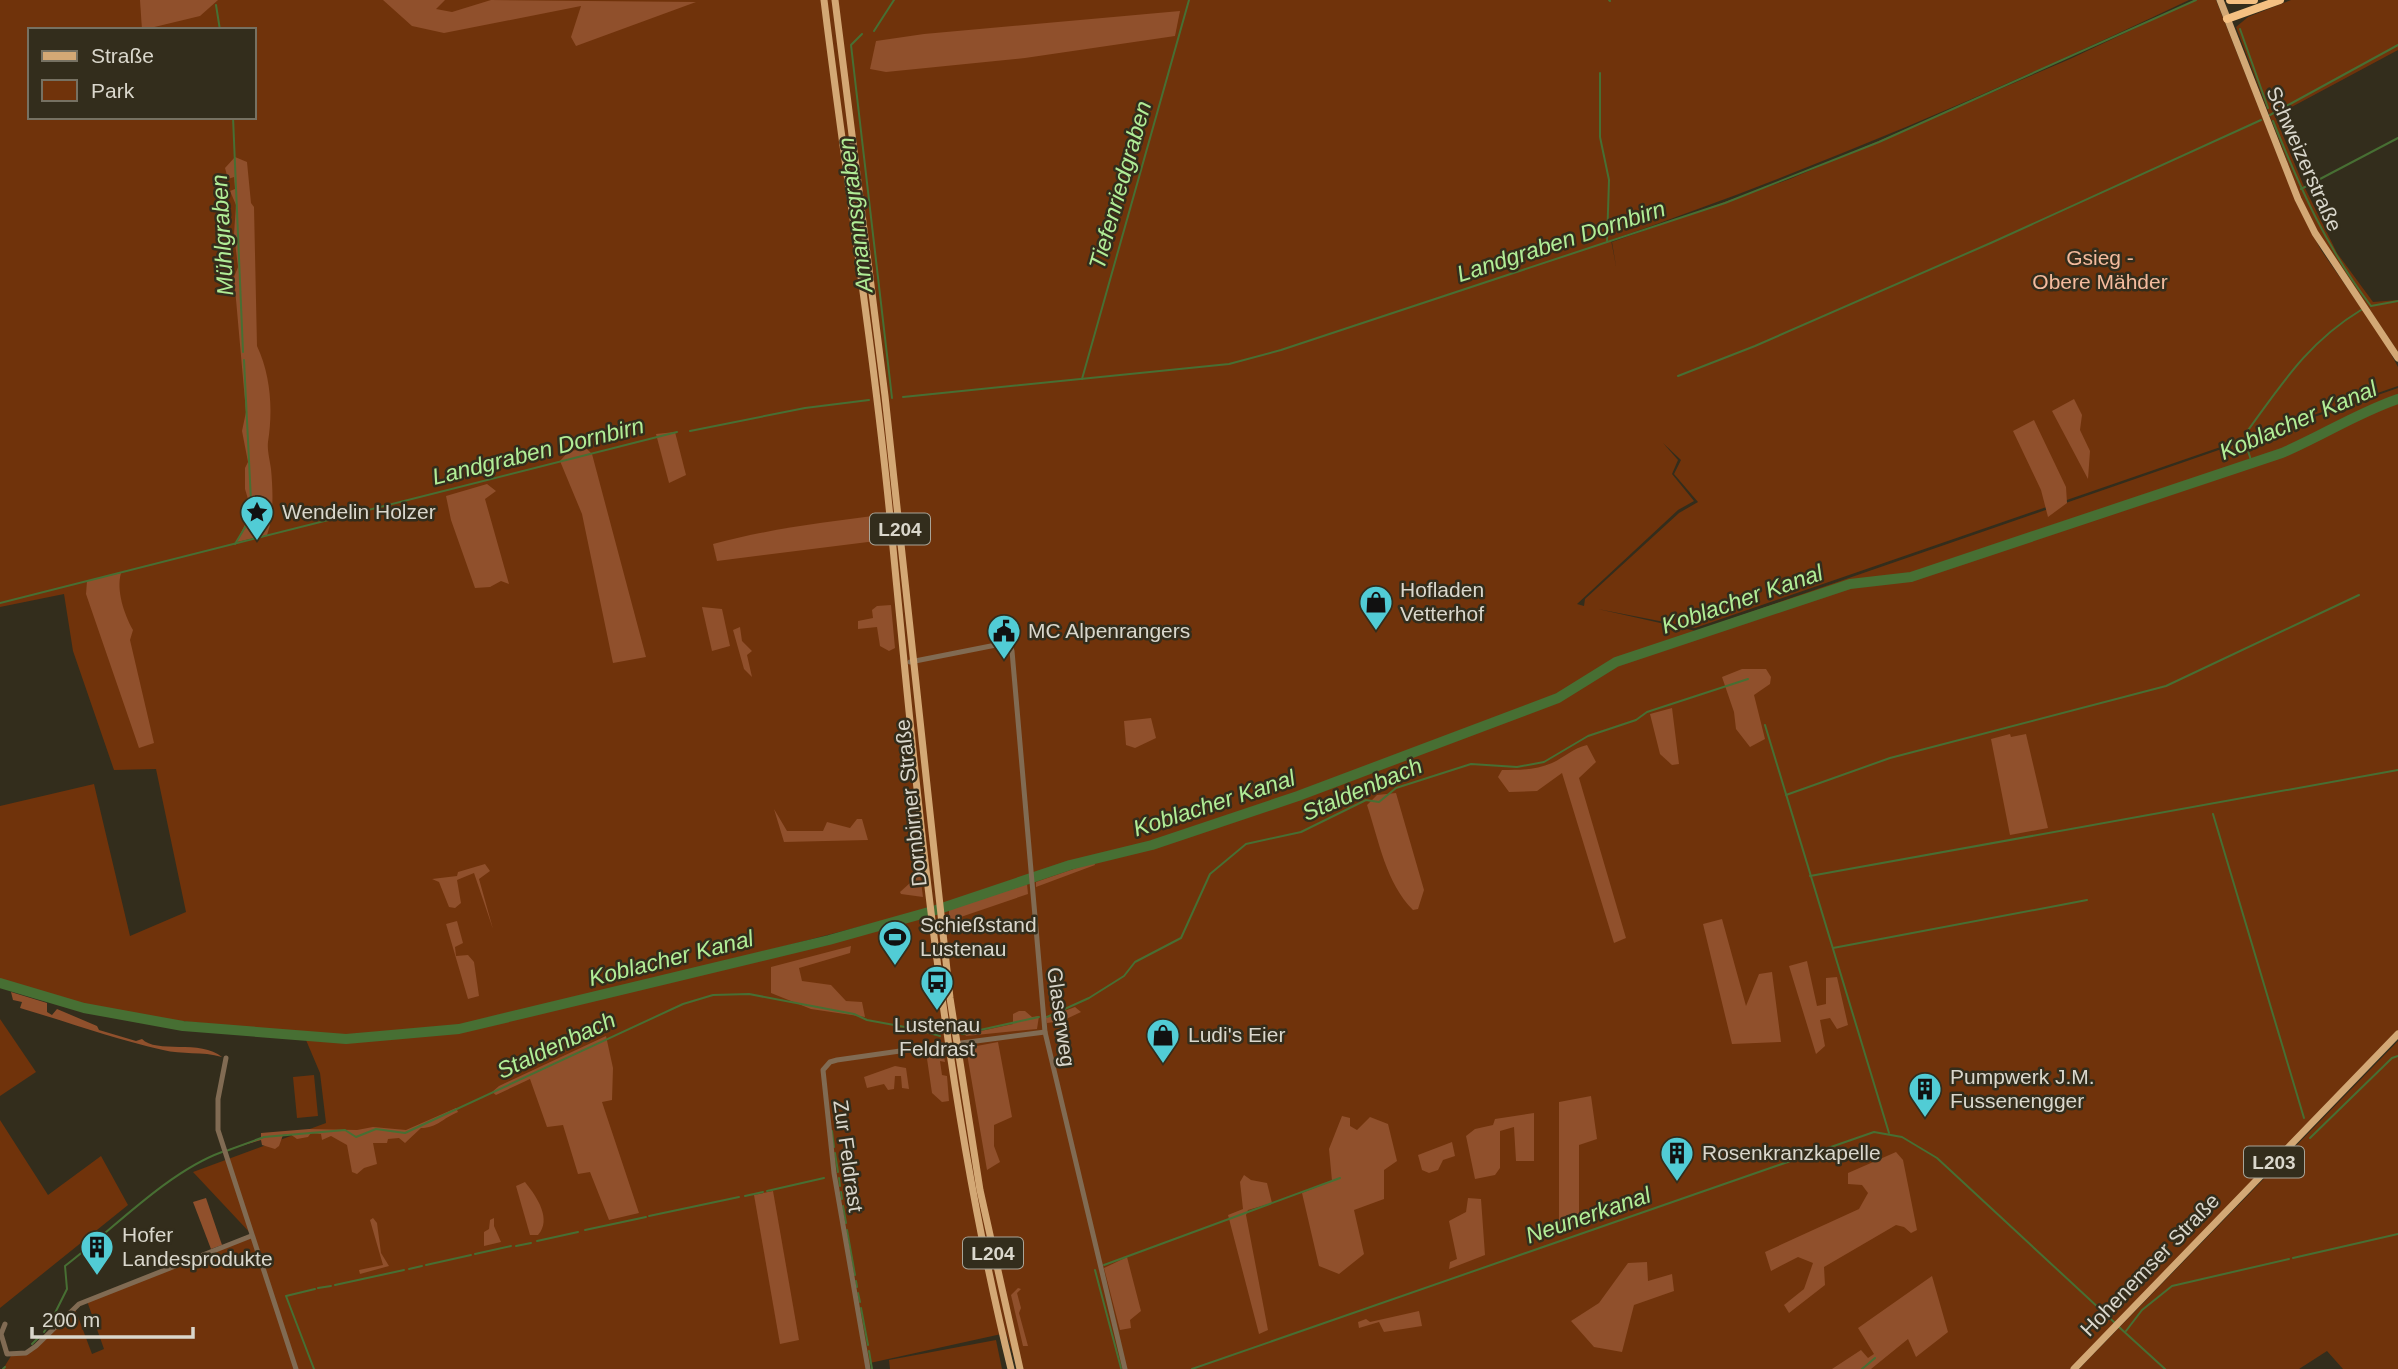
<svg xmlns="http://www.w3.org/2000/svg" width="2398" height="1369" viewBox="0 0 2398 1369" font-family="Helvetica,sans-serif">
  <style>
    .green { fill: #70330b; fill-rule: evenodd }
    .forest { fill: #90502c }
    .lines { fill: none; stroke-linecap: round; stroke-linejoin: round }
    .stream { stroke: #476f33; stroke-width: 2 }
    .river { stroke: #476f33; stroke-width: 10 }
    .minor { stroke: #816b53; stroke-width: 5 }
    .major { stroke: #d3a875; stroke-width: 7 }
    .highway { stroke: #f4c082; stroke-width: 8 }
    .labels { text-anchor: middle; stroke-width: 5; stroke-linejoin: round; paint-order: stroke }
    .shield { fill: #332d1c; stroke: #a8a497; stroke-width: 2 }
    .shield-label { font-size: 19px; font-weight: bold; fill: #dad7cc }
    .street-label { font-size: 21px; fill: #dad7cc; stroke: #332d1c }
    .park-label { font-size: 21px; fill: #f4bb9d; stroke: #332d1c }
    .poi-label { font-size: 21px; fill: #dad7cc; stroke: #332d1c; text-anchor: start }
    .water-label { font-size: 23px; font-style: italic; fill: #b1ed96; stroke: #332d1c }
  </style>
  <rect width="100%" height="100%" fill="#332d1c"/>
  <g class="green">
    <path d="M 0,0 L 2189,0 C 2000,90 1808,172 1611,240 L 1616,266 L 1612,242 L 1790,179 L 2070,59 L 2195,0 L 2216,0 L 2297,204 L 2321,250 L 2384,341 L 2398,367 L 2398,386 L 1695,628 L 1598,609 L 1696,631 L 2398,388 L 2398,1036 L 2071,1369 L 1018,1369 L 1006,1333 L 870,1363 L 870,1369 L 298,1369 L 253,1236 L 193,1172 L 326,1123 L 320,1073 L 306,1040 C 367,1042 423,1038 482,1027 L 756,962 L 944,911 L 943,905 L 685,972 L 479,1022 L 413,1033 L 337,1036 L 139,1017 L 57,998 L 0,981 L 0,806 L 94,784 L 130,936 L 186,912 L 156,769 L 114,770 L 73,651 L 64,594 L 0,607 ZM 30,30 L 254,30 L 254,117 L 30,117 ZM 1663,443 L 1681,460 L 1674,474 L 1698,502 L 1679,513 L 1585,599 L 1584,606 L 1577,604 L 1678,510 L 1694,501 L 1672,474 L 1678,460 Z"/>
    <polygon points="2291,0 2398,0 2398,50 2275,116 2303,184 2337,253 2373,302 2398,300 2398,352 2317,231 2301,198 2236,27 2248,17"/>
    <polygon points="0,1019 36,1072 0,1096"/>
    <polygon points="2398,1041 2398,1369 2343,1369 2327,1351 2299,1369 2079,1369"/>
    <polygon points="314,1075 318,1116 297,1118 293,1077"/>
    <polygon points="0,1120 48,1195 101,1156 128,1205 0,1308"/>
    <polygon points="251,1236 296,1369 3,1369 11,1356 26,1353 74,1306 92,1354 104,1349 87,1301"/>
    <polygon points="996,1340 1002,1369 890,1369 889,1360"/>
  </g>
  <g class="forest">
    <polygon points="140,0 218,0 200,16 142,30"/>
    <polygon points="383,0 445,0 436,9 452,12 491,0 696,2 576,46 571,37 581,6 444,33 412,26"/>
    <polygon points="1180,11 1175,36 1025,58 886,72 870,69 876,41 924,34"/>
    <path d="M 235,157 L 247,162 L 251,203 L 254,207 L 257,346 C 271,376 273,410 268,442 C 267,450 270,461 271,469 C 273,490 274,516 267,535 L 237,542 L 246,522 L 248,499 L 245,489 L 245,468 L 248,462 L 242,431 L 246,412 L 234,277 L 238,267 L 234,234 L 236,205 L 230,191 L 235,189 L 234,177 L 228,179 L 225,168 Z"/>
    <polygon points="2074,399 2082,415 2080,430 2090,451 2088,479 2052,411"/>
    <polygon points="2034,420 2066,487 2067,503 2048,517 2041,490 2013,431"/>
    <polygon points="675,432 686,475 669,483 656,434"/>
    <polygon points="587,449 592,454 646,657 613,663 582,514 560,461 569,451"/>
    <polygon points="487,484 496,491 485,499 509,584 501,581 490,587 475,588 451,520 446,496"/>
    <path d="M 882,515 L 884,540 L 717,561 L 713,544 C 768,529 825,522 882,515 Z"/>
    <path d="M 121,573 C 116,590 124,614 133,630 L 130,640 L 154,743 L 139,748 L 86,594 L 87,581 Z"/>
    <polygon points="891,605 895,648 889,651 880,646 877,627 858,629 858,621 873,618 872,610 877,606"/>
    <polygon points="702,607 722,609 730,646 712,651"/>
    <polygon points="740,627 742,641 752,651 747,655 752,677 744,669 733,630"/>
    <polygon points="1742,669 1766,669 1771,677 1770,684 1754,695 1765,739 1750,747 1736,729 1734,712 1722,677"/>
    <polygon points="1672,708 1679,764 1672,765 1660,754 1650,714"/>
    <polygon points="1151,718 1156,738 1135,748 1126,745 1124,721"/>
    <polygon points="2010,734 2011,737 2026,734 2048,828 2010,835 1991,739"/>
    <path d="M 1587,745 L 1596,762 L 1579,778 L 1626,938 L 1614,943 L 1562,773 L 1537,791 L 1509,792 L 1498,777 L 1502,770 C 1520,770 1536,770 1552,763 C 1565,757 1573,748 1587,745 Z"/>
    <path d="M 1396,793 L 1424,890 L 1418,909 L 1413,910 C 1386,883 1379,841 1367,805 L 1377,795 Z"/>
    <polygon points="774,809 787,831 823,831 827,822 850,828 857,819 862,819 868,840 784,842"/>
    <polygon points="1094,862 1095,865 1036,887 1036,882"/>
    <polygon points="485,864 490,871 479,879 493,929 474,873 457,880 461,903 455,908 449,907 439,882 432,879 457,876 458,872"/>
    <polygon points="920,874 923,897 901,894 900,892"/>
    <polygon points="1027,884 1028,894 949,921 949,910"/>
    <polygon points="1722,919 1746,1006 1759,974 1772,972 1781,1042 1732,1044 1703,924"/>
    <polygon points="457,921 463,943 455,947 456,956 468,955 474,962 479,996 468,999 446,924"/>
    <polygon points="851,946 850,953 799,968 802,981 831,985 846,1001 862,1002 865,1017 811,1009 771,993 771,967"/>
    <polygon points="1807,961 1817,1006 1826,1004 1826,978 1837,977 1848,1025 1837,1029 1830,1018 1820,1020 1825,1046 1816,1054 1789,966"/>
    <path d="M 11,992 L 47,1003 L 47,1012 L 52,1015 L 57,1009 L 97,1026 L 99,1030 L 136,1041 L 142,1039 C 156,1054 201,1039 222,1057 C 202,1051 182,1055 163,1050 C 114,1039 68,1022 20,1008 L 22,1002 L 13,1000 Z"/>
    <polygon points="1075,1007 1081,1012 1062,1021 1047,1023 1046,1018"/>
    <polygon points="1019,1011 1025,1011 1032,1017 1039,1016 1037,1029 966,1036 961,1026 981,1031 1013,1024 1013,1014"/>
    <polygon points="606,1036 613,1068 612,1100 602,1102 639,1213 609,1220 590,1172 578,1174 563,1125 547,1127 530,1079 496,1095 492,1092 499,1086"/>
    <polygon points="998,1042 1012,1117 994,1125 994,1146 1000,1162 987,1170 966,1048"/>
    <polygon points="943,1051 945,1062 940,1061 942,1075 947,1076 949,1101 942,1102 932,1093 926,1052"/>
    <polygon points="895,1066 906,1068 909,1089 902,1088 901,1076 895,1076 894,1089 888,1090 884,1084 867,1088 864,1077"/>
    <polygon points="1591,1096 1597,1139 1579,1145 1579,1222 1559,1226 1559,1102"/>
    <path d="M 456,1108 L 458,1112 C 443,1118 437,1128 421,1128 L 405,1143 L 399,1138 L 388,1139 L 387,1143 L 373,1143 L 377,1164 L 364,1168 L 357,1174 L 352,1172 L 347,1145 L 331,1136 L 322,1140 L 321,1134 L 311,1133 L 308,1137 L 297,1139 L 290,1134 L 283,1135 L 279,1146 L 275,1149 L 262,1145 L 261,1140 L 227,1150 L 261,1138 L 261,1133 L 309,1129 L 357,1130 L 373,1127 L 406,1130 Z"/>
    <polygon points="1534,1113 1534,1161 1516,1161 1514,1127 1500,1131 1500,1168 1495,1175 1475,1179 1466,1136 1475,1129 1493,1125 1495,1119"/>
    <polygon points="1342,1116 1350,1118 1350,1126 1357,1130 1370,1117 1388,1124 1397,1161 1384,1170 1384,1199 1354,1210 1364,1254 1339,1274 1319,1266 1302,1193 1332,1181 1329,1149"/>
    <polygon points="1452,1142 1455,1156 1443,1160 1438,1170 1429,1173 1422,1170 1418,1155"/>
    <polygon points="1896,1152 1903,1160 1917,1230 1911,1233 1904,1227 1896,1225 1824,1267 1825,1285 1789,1313 1784,1305 1804,1289 1813,1263 1798,1257 1771,1271 1765,1252 1859,1209 1868,1193 1862,1185 1848,1184 1848,1173"/>
    <polygon points="1244,1175 1251,1180 1267,1183 1272,1203 1248,1210 1246,1215 1268,1330 1259,1334 1228,1215 1243,1209 1240,1182"/>
    <path d="M 525,1182 C 537,1197 552,1219 538,1235 L 530,1235 L 516,1186 Z"/>
    <polygon points="773,1191 799,1340 780,1344 754,1195"/>
    <polygon points="206,1198 222,1245 211,1249 193,1202"/>
    <polygon points="1468,1198 1481,1199 1485,1255 1449,1269 1450,1262 1457,1259 1449,1221 1466,1212"/>
    <polygon points="373,1218 377,1223 381,1253 389,1266 360,1274 359,1270 383,1265 370,1220"/>
    <polygon points="494,1218 494,1226 501,1242 484,1246 484,1232 489,1229 490,1220"/>
    <polygon points="1127,1257 1141,1311 1130,1320 1131,1328 1120,1330 1104,1268"/>
    <polygon points="1647,1262 1648,1281 1672,1274 1674,1291 1634,1305 1622,1352 1594,1347 1571,1321 1599,1303 1628,1263"/>
    <polygon points="1932,1276 1948,1332 1916,1357 1908,1339 1871,1369 1832,1369 1861,1350 1868,1358 1874,1354 1858,1328"/>
    <polygon points="1018,1288 1021,1289 1017,1293 1021,1308 1019,1313 1028,1346 1023,1346 1011,1295"/>
    <polygon points="1419,1311 1422,1326 1384,1332 1379,1322 1359,1328 1358,1322 1366,1319 1370,1322"/>
  </g>
  <g class="lines">
    <g class="stream">
      <polyline points="1609,0 1610,1"/>
      <polyline points="216,5 220,30"/>
      <polyline points="2240,29 2268,108"/>
      <polyline points="874,31 894,0"/>
      <polyline points="862,34 851,45 892,398"/>
      <polyline points="1600,73 1600,137 1609,180 1607,242"/>
      <polyline points="2270,115 2398,45"/>
      <polyline points="233,117 243,352"/>
      <path d="M 2273,121 C 2301,190 2326,247 2371,306"/>
      <polyline points="2301,189 2398,138"/>
      <polyline points="2371,306 2398,301"/>
      <polyline points="1678,376 1755,346 1993,242 2261,120"/>
      <polyline points="1082,379 1189,0"/>
      <polyline points="903,397 1229,364 1281,350 1725,203 1879,142 2196,0"/>
      <polyline points="690,431 805,408 869,400"/>
      <path d="M 2246,433 C 2281,385 2308,342 2361,310"/>
      <polyline points="2245,442 2252,463"/>
      <polyline points="235,544 247,524 251,501 244,360"/>
      <polyline points="0,603 677,432"/>
      <polyline points="1765,725 1889,1133"/>
      <polyline points="1786,795 1890,758 2166,686 2359,595"/>
      <polyline points="2213,814 2304,1118"/>
      <polyline points="1810,876 2398,770"/>
      <polyline points="1833,948 2087,900"/>
      <polyline points="1047,1017 1089,998 1124,976 1135,962 1181,938 1210,874 1246,844 1301,832 1366,800 1379,802 1396,788 1471,764 1517,767 1544,762 1588,736 1636,720 1647,712 1748,679"/>
      <polyline points="913,1028 940,1036"/>
      <polyline points="962,1034 1039,1017"/>
      <polyline points="832,1131 834,1147"/>
      <polyline points="2310,1138 2392,1058 2398,1056"/>
      <polyline points="226,1151 264,1137 345,1130 356,1137 376,1129 405,1133 683,1004 713,995 749,994 854,1014 867,1020 905,1027"/>
      <polyline points="835,1153 838,1172"/>
      <polyline points="839,1178 840,1186"/>
      <polyline points="767,1191 824,1178"/>
      <polyline points="841,1192 842,1199"/>
      <polyline points="745,1196 763,1192"/>
      <polyline points="843,1206 846,1223"/>
      <polyline points="649,1216 739,1197"/>
      <polyline points="585,1230 646,1217"/>
      <polyline points="847,1230 855,1275"/>
      <polyline points="537,1241 578,1232"/>
      <polyline points="516,1246 531,1243"/>
      <polyline points="475,1254 511,1246"/>
      <polyline points="2293,1258 2398,1234"/>
      <polyline points="426,1265 471,1255"/>
      <polyline points="1104,1265 1340,1178"/>
      <polyline points="409,1269 422,1266"/>
      <polyline points="1095,1270 1121,1368"/>
      <polyline points="856,1281 857,1287"/>
      <polyline points="335,1285 404,1270"/>
      <polyline points="318,1288 331,1286"/>
      <polyline points="858,1293 860,1302"/>
      <polyline points="861,1308 868,1345"/>
      <path d="M 53,1317 L 67,1289 L 65,1266 C 111,1231 167,1172 222,1152"/>
      <polyline points="2119,1327 2165,1369"/>
      <polyline points="2126,1331 2142,1310 2172,1286 2289,1259"/>
      <polyline points="44,1332 47,1327"/>
      <polyline points="32,1344 39,1337"/>
      <polyline points="869,1351 872,1369"/>
      <polyline points="3,1369 5,1367"/>
      <polyline points="314,1369 286,1296 315,1289"/>
      <polyline points="1192,1369 1874,1132 1902,1137 1937,1158 2115,1323"/>
      <polyline points="1862,1369 1875,1358"/>
    </g>
    <path class="river" d="M 0,983 L 84,1008 L 183,1026 L 346,1039 L 459,1029 L 829,940 L 936,910 L 1070,865 L 1152,845 L 1298,796 L 1558,698 L 1616,662 L 1850,584 L 1911,577 L 2282,453 C 2322,436 2357,413 2398,399"/>
    <g class="minor">
      <polyline points="910,662 1001,644 1010,645 1012,651 1045,1032 1125,1369"/>
      <polyline points="961,1043 1045,1032"/>
      <polyline points="226,1058 218,1099 218,1130 296,1369"/>
      <polyline points="5,1324 1,1334 7,1354 26,1353 36,1346 79,1304 251,1236"/>
      <polyline points="868,1369 834,1173 823,1070 830,1062 837,1060 942,1045"/>
    </g>
    <g class="major">
      <path d="M 824,0 C 845,172 873,344 890,517 C 918,803 942,1089 1011,1369"/>
      <polyline points="835,0 885,396 950,998 980,1190 1020,1369"/>
      <polyline points="2220,0 2298,199 2315,233 2398,358"/>
      <polyline points="2074,1369 2398,1034"/>
    </g>
    <g class="highway">
      <polyline points="2230,0 2254,0"/>
      <polyline points="2227,19 2280,0"/>
    </g>
  </g>
  <defs>
    <symbol id="sight-pin" viewBox="-11 -11 22 30"><path d="M0 17L-7.5 6A9.5 9.5 0 1 1 7.5 6Z" fill="#51ccd5" stroke="#332d1c"/><path d="M0-6L1.8-2.2L6-1.7L2.9 1.2L3.7 5.4L0 3.3L-3.7 5.4L-2.9 1.2L-6-1.7L-1.8-2.2Z" fill="#111"/></symbol>
    <symbol id="shop-pin" viewBox="-11 -11 22 30"><path d="M0 17L-7.5 6A9.5 9.5 0 1 1 7.5 6Z" fill="#51ccd5" stroke="#332d1c"/><path d="M-5-2.5h2.3a2.7 3.5 0 0 1 5.4 0H5L5.5 6h-11ZM-1.5-2.5h3a1.5 2.3 0 0 0-3 0Z" fill="#111"/></symbol>
    <symbol id="civic-pin" viewBox="-11 -11 22 30"><path d="M0 17L-7.5 6A9.5 9.5 0 1 1 7.5 6Z" fill="#51ccd5" stroke="#332d1c"/><path d="M-.6-6.5H3V-4.5H.6V-3L4-1V1h2V6H-6V1h2V-1L-.6-3ZM-1.2 2.5V6h2.4V2.5Z" fill="#111"/></symbol>
    <symbol id="stadium-pin" viewBox="-11 -11 22 30"><path d="M0 17L-7.5 6A9.5 9.5 0 1 1 7.5 6Z" fill="#51ccd5" stroke="#332d1c"/><path d="M0-5a6.5 5 0 1 0 0 10a6.5 5 0 1 0 0-10ZM-3.5-1.8h7v3.6h-7Z" fill="#111"/></symbol>
    <symbol id="bus-pin" viewBox="-11 -11 22 30"><path d="M0 17L-7.5 6A9.5 9.5 0 1 1 7.5 6Z" fill="#51ccd5" stroke="#332d1c"/><path d="M-5-6H5V4H4V6H2V4H-2V6H-4V4H-5ZM-3.5-4V0h7V-4ZM-3.5 1.2v1.5H-2V1.2ZM2 1.2v1.5H3.5V1.2Z" fill="#111"/></symbol>
    <symbol id="building-pin" viewBox="-11 -11 22 30"><path d="M0 17L-7.5 6A9.5 9.5 0 1 1 7.5 6Z" fill="#51ccd5" stroke="#332d1c"/><path d="M-4-6H4V6H1V3H-1V6H-4ZM-2.5-4.3h1.7v1.8h-1.7ZM.8-4.3h1.7v1.8H.8ZM-2.5-1h1.7V.8h-1.7ZM.8-1h1.7V.8H.8Z" fill="#111"/></symbol>
  </defs>
  <g fill-rule="evenodd">
    <use href="#sight-pin" x="238" y="493" width="38" height="52"/>
    <use href="#shop-pin" x="1357" y="583" width="38" height="52"/>
    <use href="#civic-pin" x="985" y="612" width="38" height="52"/>
    <use href="#stadium-pin" x="876" y="918" width="38" height="52"/>
    <use href="#bus-pin" x="918" y="963" width="38" height="52"/>
    <use href="#shop-pin" x="1144" y="1016" width="38" height="52"/>
    <use href="#building-pin" x="1906" y="1070" width="38" height="52"/>
    <use href="#building-pin" x="1658" y="1134" width="38" height="52"/>
    <use href="#building-pin" x="78" y="1228" width="38" height="52"/>
  </g>
  <g class="labels">
    <g class="shield">
      <rect x="870" y="513.5" width="60" height="31" rx="5"/>
      <rect x="2244" y="1146.5" width="60" height="31" rx="5"/>
      <rect x="963" y="1237.5" width="60" height="31" rx="5"/>
    </g>
    <g class="shield-label">
      <text x="900" y="536">L204</text>
      <text x="2274" y="1169">L203</text>
      <text x="993" y="1260">L204</text>
    </g>
    <g class="street-label">
      <text transform="translate(2304 159) rotate(66)" y="7">Schweizerstraße</text>
      <text transform="translate(911 803) rotate(-96)" y="7">Dornbirner Straße</text>
      <text transform="translate(1061 1017) rotate(82)" y="7">Glaserweg</text>
      <text transform="translate(848 1156) rotate(82)" y="7">Zur Feldrast</text>
      <text transform="translate(2150 1265) rotate(-46)" y="7">Hohenemser Straße</text>
    </g>
    <g class="park-label">
      <text x="2100" y="265">Gsieg -<tspan x="2100" dy="24">Obere Mähder</tspan></text>
    </g>
    <g class="poi-label">
      <text x="282" y="519">Wendelin Holzer</text>
      <text x="1400" y="597">Hofladen<tspan x="1400" dy="24">Vetterhof</tspan></text>
      <text x="1028" y="638">MC Alpenrangers</text>
      <text x="920" y="932">Schießstand<tspan x="920" dy="24">Lustenau</tspan></text>
      <text x="937" y="1032" text-anchor="middle">Lustenau<tspan x="937" dy="24">Feldrast</tspan></text>
      <text x="1188" y="1042">Ludi's Eier</text>
      <text x="1950" y="1084">Pumpwerk J.M.<tspan x="1950" dy="24">Fussenengger</tspan></text>
      <text x="1702" y="1160">Rosenkranzkapelle</text>
      <text x="122" y="1242">Hofer<tspan x="122" dy="24">Landesprodukte</tspan></text>
    </g>
    <g class="water-label">
      <text transform="translate(1120 185) rotate(-74)" y="8">Tiefenriedgraben</text>
      <text transform="translate(855 215) rotate(-97)" y="8">Amannsgraben</text>
      <text transform="translate(222 235) rotate(-93)" y="8">Mühlgraben</text>
      <text transform="translate(1561 241) rotate(-18)" y="8">Landgraben Dornbirn</text>
      <text transform="translate(2298 420) rotate(-23)" y="8">Koblacher Kanal</text>
      <text transform="translate(538 451) rotate(-14)" y="8">Landgraben Dornbirn</text>
      <text transform="translate(1742 599) rotate(-19)" y="8">Koblacher Kanal</text>
      <text transform="translate(1362 789) rotate(-23)" y="8">Staldenbach</text>
      <text transform="translate(1214 803) rotate(-18)" y="8">Koblacher Kanal</text>
      <text transform="translate(671 958) rotate(-14)" y="8">Koblacher Kanal</text>
      <text transform="translate(556 1045) rotate(-25)" y="8">Staldenbach</text>
      <text transform="translate(1588 1215) rotate(-19)" y="8">Neunerkanal</text>
    </g>
  </g>
  <rect x="28" y="28" width="228" height="91" fill="#332d1c" stroke="#767162" stroke-width="2"/>
  <rect x="42" y="51" width="35" height="10" fill="#d3a875" stroke="#767162" stroke-width="2"/>
  <text x="91" y="63" font-size="21" fill="#dad7cc">Straße</text>
  <rect x="42" y="80" width="35" height="21" fill="#70330b" stroke="#767162" stroke-width="2"/>
  <text x="91" y="98" font-size="21" fill="#dad7cc">Park</text>
  <path d="M32 1327v10h161v-10" fill="none" stroke="#dad7cc" stroke-width="3.5"/>
  <text x="42" y="1327" font-size="21" fill="#dad7cc" stroke="#332d1c" stroke-width="5" paint-order="stroke">200 m</text>
</svg>
